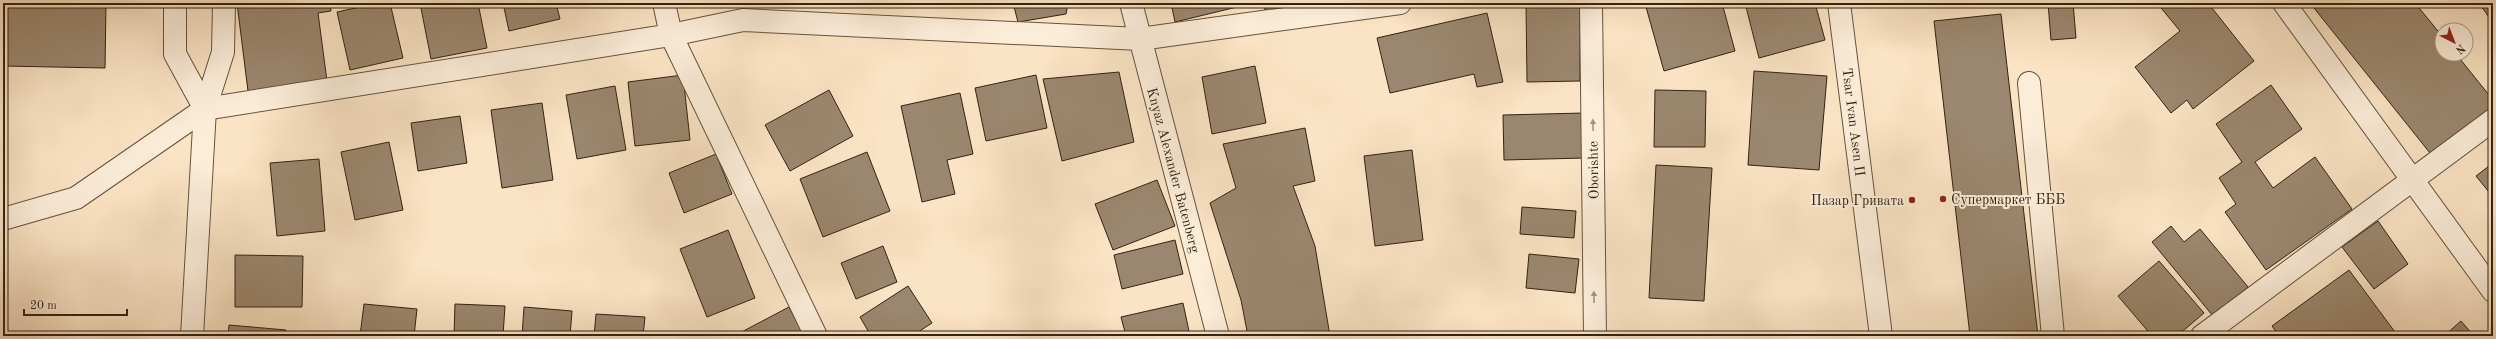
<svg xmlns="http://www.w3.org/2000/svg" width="2496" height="339" viewBox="0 0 2496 339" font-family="'Old Standard TT',serif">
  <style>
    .building { fill: #9b876f; stroke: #322311 }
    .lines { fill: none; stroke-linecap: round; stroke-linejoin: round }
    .minor-casing { stroke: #64533e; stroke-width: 24 }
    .minor { stroke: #fcedd9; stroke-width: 22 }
    .oneway { fill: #a1927f }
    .poi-dot { fill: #8f2418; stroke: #fcedd9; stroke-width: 1.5 }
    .labels { text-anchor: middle; stroke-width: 4; stroke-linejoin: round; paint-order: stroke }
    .street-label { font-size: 14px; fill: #322311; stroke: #fcedd9 }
    .poi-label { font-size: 14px; fill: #322311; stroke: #fcedd9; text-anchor: start }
  </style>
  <rect width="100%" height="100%" fill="#fbe4c5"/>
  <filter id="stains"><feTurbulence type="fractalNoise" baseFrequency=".005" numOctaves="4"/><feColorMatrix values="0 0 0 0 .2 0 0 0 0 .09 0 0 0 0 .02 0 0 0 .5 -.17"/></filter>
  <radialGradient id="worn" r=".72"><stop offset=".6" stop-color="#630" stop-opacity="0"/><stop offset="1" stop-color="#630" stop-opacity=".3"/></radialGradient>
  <g class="building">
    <polygon points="3,3 106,3 105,68 3,66"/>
    <polygon points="237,3 330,3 331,11 318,13 327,81 248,91"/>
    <polygon points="378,3 390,3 403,58 350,70 337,12"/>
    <polygon points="420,3 478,3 487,48 431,59"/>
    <polygon points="503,3 556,3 560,19 509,31"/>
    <polygon points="1013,3 1068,3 1066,14 1018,22"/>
    <polygon points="1171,3 1236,3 1237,7 1175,22"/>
    <polygon points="1263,3 1301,3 1266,13"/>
    <polygon points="1580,3 1580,81 1527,82 1526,4"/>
    <polygon points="1661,3 1722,3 1735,51 1664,71 1646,7"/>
    <polygon points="1745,3 1815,3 1825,40 1759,58"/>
    <polygon points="2048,3 2073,3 2076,38 2051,40"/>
    <polygon points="2157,3 2208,3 2254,61 2193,109 2187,100 2171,113 2135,67 2180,31"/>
    <polygon points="2310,3 2415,3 2442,36 2442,54 2456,54 2493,100 2493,111 2434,158"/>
    <polygon points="2479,3 2493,3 2493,23"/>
    <polygon points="1487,13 1503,82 1477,87 1474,74 1390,93 1377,38"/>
    <polygon points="2001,14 2038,336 1970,336 1934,21"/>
    <polygon points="1255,66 1266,123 1212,134 1202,77"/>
    <polygon points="1754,71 1827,76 1819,170 1748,165"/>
    <polygon points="1119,72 1134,142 1062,161 1043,79"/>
    <polygon points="683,75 690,140 635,146 628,82"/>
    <polygon points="1036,75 1047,128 986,141 975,88"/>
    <polygon points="2271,85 2302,129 2255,162 2273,188 2315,157 2352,209 2266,270 2225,212 2236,204 2219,178 2242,162 2216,124"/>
    <polygon points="615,86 626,150 577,159 566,95"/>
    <polygon points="829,90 853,136 790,171 765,125"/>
    <polygon points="1655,90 1706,91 1705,147 1654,147"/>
    <polygon points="960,93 973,154 947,160 955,194 922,202 901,106"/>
    <polygon points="542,103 553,180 502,188 491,110"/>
    <polygon points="1584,113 1585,158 1504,160 1503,115"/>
    <polygon points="460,116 467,163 418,171 411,123"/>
    <polygon points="1305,128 1315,181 1293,186 1315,246 1330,336 1248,336 1241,300 1210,203 1236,188 1223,144"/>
    <polygon points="389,142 403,210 355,220 341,152"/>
    <polygon points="1412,150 1423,240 1375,246 1364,156"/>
    <polygon points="867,152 890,211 823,237 800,179"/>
    <polygon points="716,154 732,194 684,213 669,173"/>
    <polygon points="319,159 325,231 277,236 270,163"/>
    <polygon points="2493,163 2493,197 2476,176"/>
    <polygon points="1656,165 1712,168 1704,301 1649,298"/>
    <polygon points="1157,180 1175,226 1113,250 1095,204"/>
    <polygon points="1522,207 1576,211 1574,238 1520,234"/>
    <polygon points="2378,221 2408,264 2374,289 2342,247"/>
    <polygon points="2171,226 2184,242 2200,229 2248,287 2213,316 2152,242"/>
    <polygon points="728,230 755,298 707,317 680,249"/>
    <polygon points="1175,240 1183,274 1122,289 1114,255"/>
    <polygon points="883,246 897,282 856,299 841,263"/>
    <polygon points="1529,254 1579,259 1575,293 1526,288"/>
    <polygon points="235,255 303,256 302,307 235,307"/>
    <polygon points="2159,261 2204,313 2177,336 2152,336 2118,296"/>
    <polygon points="2349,270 2395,332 2389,336 2279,336 2272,326"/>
    <polygon points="908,286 932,323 912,336 871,336 860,317"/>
    <polygon points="1183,303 1190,336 1126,336 1121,317"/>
    <polygon points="364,304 417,309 414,336 360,336"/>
    <polygon points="455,304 505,306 503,336 454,336"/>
    <polygon points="524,307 572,311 570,336 522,336"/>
    <polygon points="789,307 804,336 734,336"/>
    <polygon points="596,314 645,317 643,336 594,336"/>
    <polygon points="2461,321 2474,336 2444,336"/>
    <polygon points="229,325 286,330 286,336 228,336"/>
  </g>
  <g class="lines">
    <defs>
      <g id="minor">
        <polyline points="175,3 175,54 205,109"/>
        <polyline points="664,3 671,35 816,336"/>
        <polyline points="1131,3 1218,336"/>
        <polyline points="1591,3 1595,336"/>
        <polyline points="1839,3 1881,336"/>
        <polyline points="2284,3 2493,291"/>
        <polyline points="2029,83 2053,336"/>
        <polyline points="3,219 76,198 205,109 671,35 743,20 1140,39 1400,3"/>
        <polyline points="192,336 205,109 223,52 224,3"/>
        <polyline points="2202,336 2493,120"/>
      </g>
    </defs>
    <use href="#minor" class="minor-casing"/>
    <use href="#minor" class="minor"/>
  </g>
  <defs><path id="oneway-solid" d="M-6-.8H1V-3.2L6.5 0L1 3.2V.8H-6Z"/></defs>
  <g class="oneway">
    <use href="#oneway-solid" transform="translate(1593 125) rotate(-91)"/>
    <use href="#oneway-solid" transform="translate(1594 297) rotate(-91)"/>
  </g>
  <g class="poi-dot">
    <circle cx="1943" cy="199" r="4"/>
    <circle cx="1912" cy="200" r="4"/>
  </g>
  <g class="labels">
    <g class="street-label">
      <text transform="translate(1854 122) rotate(83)" y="5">Tsar Ivan Asen II</text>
      <text transform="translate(1174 170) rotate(75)" y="5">Knyaz Alexander Batenberg</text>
      <text transform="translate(1593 170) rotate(-91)" y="5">Oborishte</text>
    </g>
    <g class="poi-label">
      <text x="1951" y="204">Супермаркет БББ</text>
      <text x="1904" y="205" text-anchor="end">Пазар Гривата</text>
    </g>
  </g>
  <rect width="2496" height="339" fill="none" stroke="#fbe4c5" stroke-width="16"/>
  <rect x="4" y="4" width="2488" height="331" fill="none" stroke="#322311" stroke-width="2"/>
  <rect x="8" y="8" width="2480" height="323" fill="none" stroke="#322311"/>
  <g transform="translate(2454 42) rotate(138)"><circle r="19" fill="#fcedd9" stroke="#ab9c89"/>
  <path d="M0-3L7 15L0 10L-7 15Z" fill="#8f2418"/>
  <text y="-6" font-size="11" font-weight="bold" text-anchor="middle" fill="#322311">N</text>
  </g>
  <path d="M24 309v6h103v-6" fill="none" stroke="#322311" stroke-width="2"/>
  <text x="30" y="309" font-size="12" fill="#322311" stroke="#fcedd9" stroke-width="3" paint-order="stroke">20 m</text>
  <rect width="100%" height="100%" filter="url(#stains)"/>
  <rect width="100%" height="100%" fill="url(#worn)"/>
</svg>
